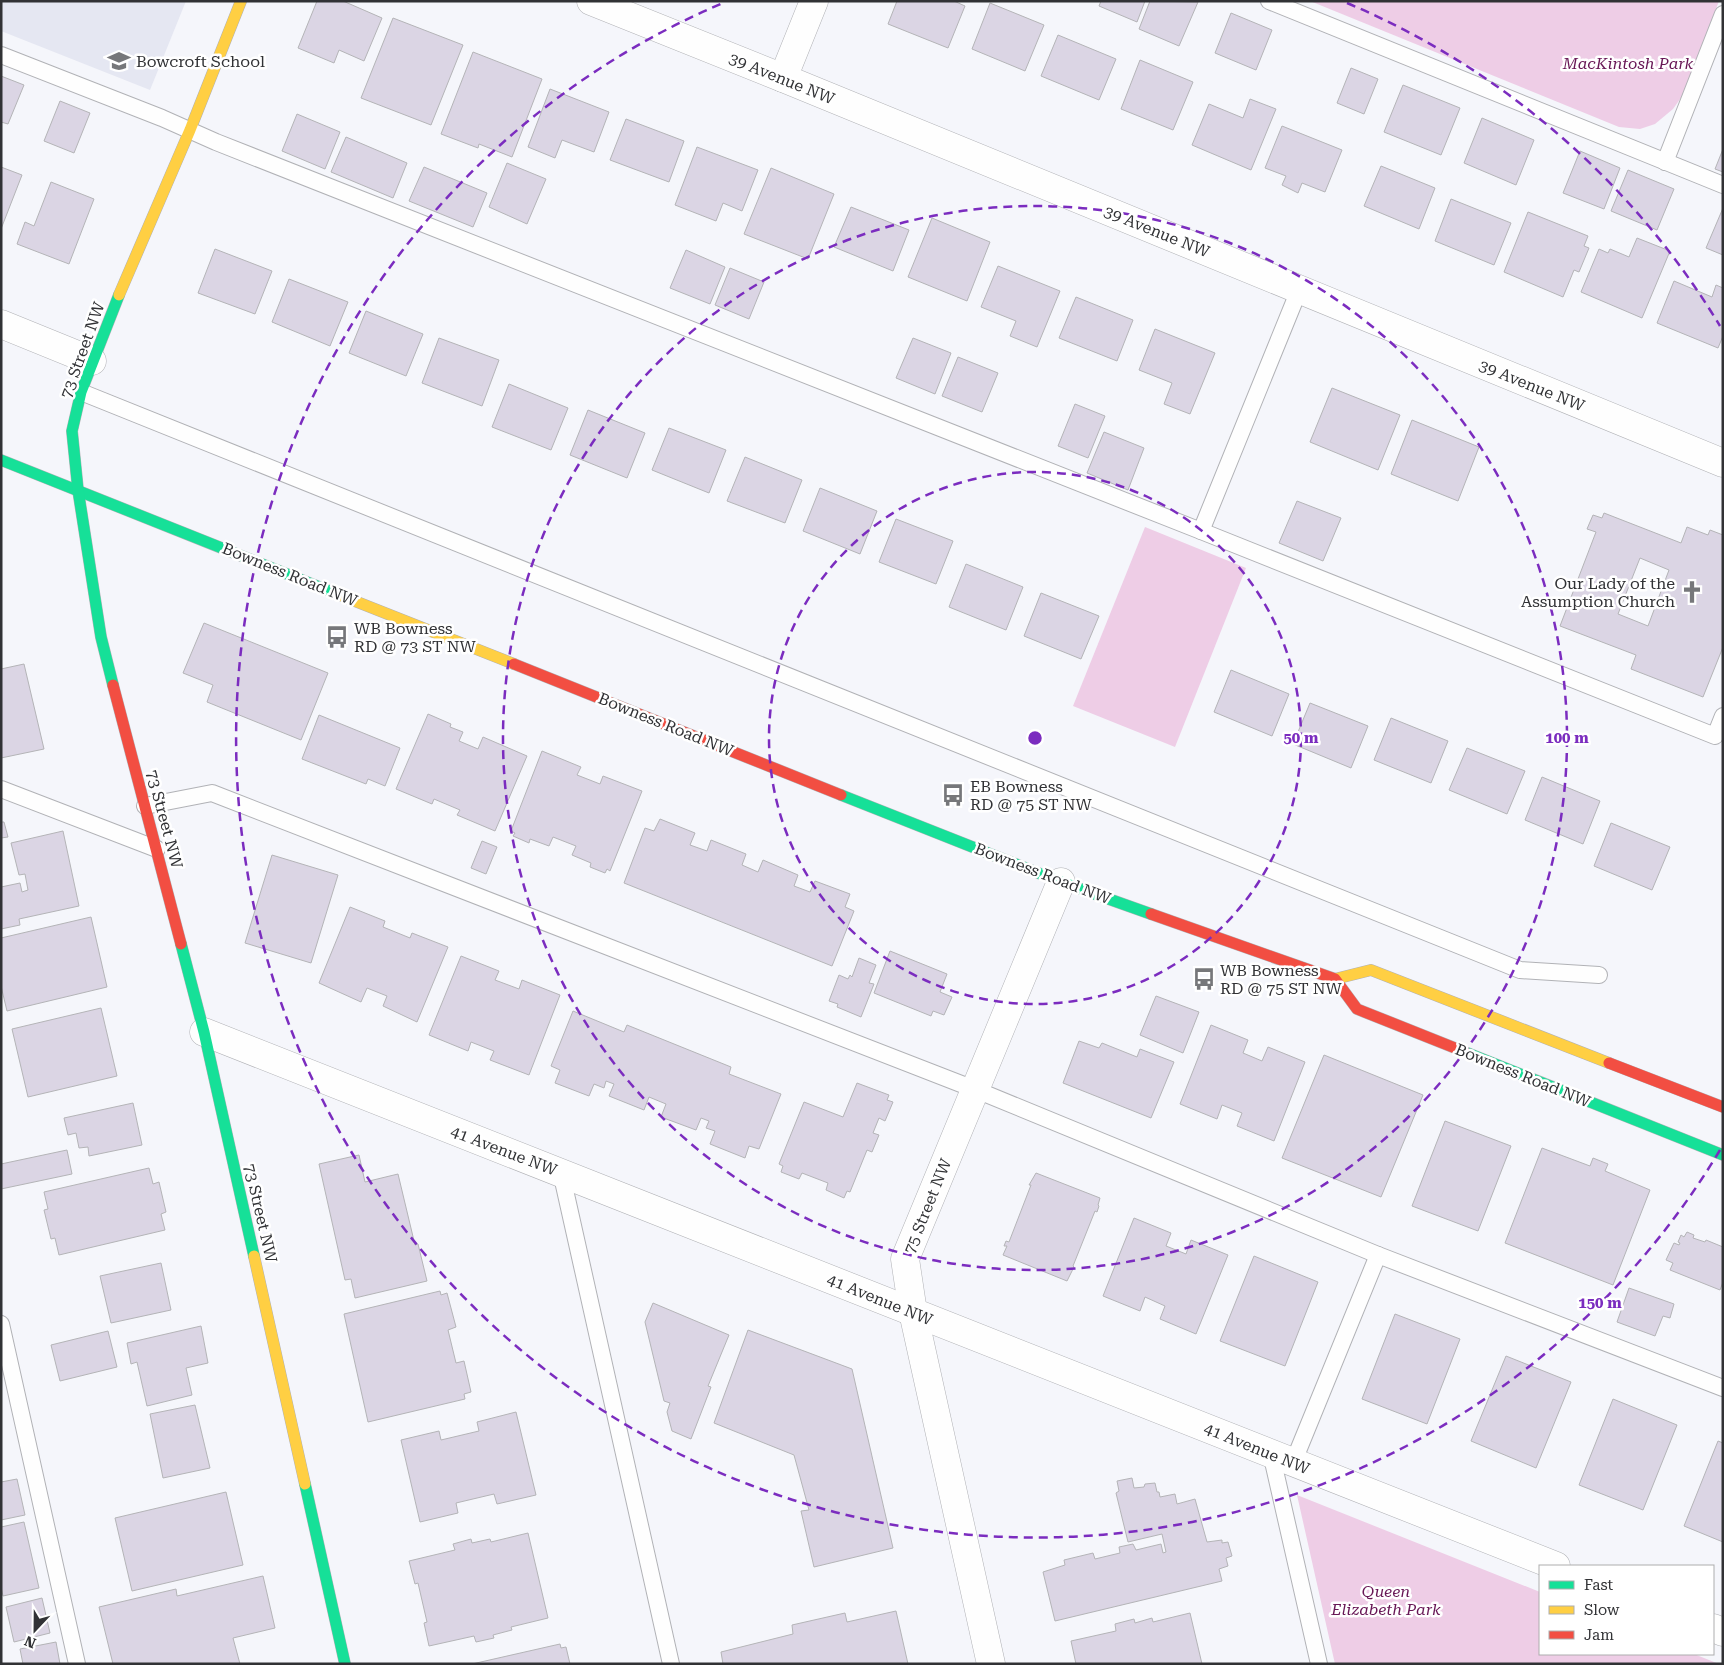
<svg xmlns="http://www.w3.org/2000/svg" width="1724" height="1665" viewBox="0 0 1724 1665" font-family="'Roboto Serif',serif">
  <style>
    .built { fill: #e5e7f2 }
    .green { fill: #eecde6 }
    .building { fill: #dbd5e4; stroke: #b4b4b7; fill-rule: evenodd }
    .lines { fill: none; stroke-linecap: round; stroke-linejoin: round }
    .lane-casing { stroke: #b1b2b6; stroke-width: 18 }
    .street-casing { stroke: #b1b2b6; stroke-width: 29 }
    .fast-casing { stroke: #b1b2b6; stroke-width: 12 }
    .slow-casing { stroke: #b1b2b6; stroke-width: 12 }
    .jam-casing { stroke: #b1b2b6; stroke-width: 12 }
    .lane { stroke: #fefefe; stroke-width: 16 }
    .street { stroke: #fefefe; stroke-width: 28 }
    .fast { stroke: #16e098; stroke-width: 11 }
    .slow { stroke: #ffcf43; stroke-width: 11 }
    .jam { stroke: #f24e42; stroke-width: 11 }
    .ring { fill: none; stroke: #7b2cbf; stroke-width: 2.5; stroke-dasharray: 9 6 }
    .labels { text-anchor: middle; stroke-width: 5; stroke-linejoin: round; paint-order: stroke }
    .poi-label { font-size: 16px; fill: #313235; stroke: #fff; text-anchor: start }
    .park-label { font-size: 16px; font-style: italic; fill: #671655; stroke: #fff }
    .street-label { font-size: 16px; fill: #313235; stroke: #fff }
    .centre { fill: #7b2cbf; stroke: #fff; stroke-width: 2.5 }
    .ring-label { font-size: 15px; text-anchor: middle; font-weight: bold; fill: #7b2cbf; stroke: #fff; stroke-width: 5; stroke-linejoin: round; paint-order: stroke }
  </style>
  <rect width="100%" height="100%" fill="#f5f6fb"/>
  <polygon class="built" points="1,1 186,1 150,90 1,31"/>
  <g class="green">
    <polygon points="1310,1 1719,1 1683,95 1673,109 1655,124 1640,129 1619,127"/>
    <polygon points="1145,527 1246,568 1175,747 1073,706"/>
    <polygon points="1297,1495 1540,1592 1540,1654 1694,1654 1719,1664 1335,1664"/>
  </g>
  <g class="building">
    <polygon points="317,1 343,1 382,18 364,61 339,50 334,63 298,48"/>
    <polygon points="897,1 954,1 965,6 948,48 888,24"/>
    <polygon points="1101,1 1145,1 1137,22 1099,6"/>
    <polygon points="1150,1 1198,2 1179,46 1139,29"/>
    <polygon points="990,3 1044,25 1025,71 972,49"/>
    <polygon points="1231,13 1272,30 1256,70 1215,53"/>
    <polygon points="393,18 463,45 431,125 361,98"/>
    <polygon points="1058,35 1116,59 1099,100 1041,76"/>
    <polygon points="473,52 542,79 512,157 479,144 478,148 441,134"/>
    <polygon points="1140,60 1193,82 1173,130 1121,109"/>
    <polygon points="1351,68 1378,79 1364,114 1337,103"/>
    <polygon points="1,76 24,85 8,124 1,122"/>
    <polygon points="1403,85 1460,108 1441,155 1384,132"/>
    <polygon points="550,89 609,112 594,152 562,140 555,158 528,147"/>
    <polygon points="1250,99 1276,109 1251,170 1192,145 1209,104 1243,118"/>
    <polygon points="60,101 90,113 74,153 44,141"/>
    <polygon points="297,114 340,132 325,169 282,151"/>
    <polygon points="1482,118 1534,140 1516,185 1464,163"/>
    <polygon points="626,119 684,141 669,182 610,160"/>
    <polygon points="1282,126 1342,150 1325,192 1302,183 1298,193 1282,185 1286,176 1265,168"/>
    <polygon points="346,137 407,163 393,198 331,172"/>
    <polygon points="697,147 758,170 742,211 723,203 716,221 675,205"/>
    <polygon points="1723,149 1723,172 1715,169"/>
    <polygon points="1580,151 1620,168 1604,209 1563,193"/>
    <polygon points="507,163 546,179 527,224 489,207"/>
    <polygon points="1381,166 1435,188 1419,229 1364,206"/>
    <polygon points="1,167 22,175 1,229"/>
    <polygon points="424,167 487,193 473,227 409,201"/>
    <polygon points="771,168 834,194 808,259 744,234"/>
    <polygon points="1628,170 1674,189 1657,230 1611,211"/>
    <polygon points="51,182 94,199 69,264 17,244 25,222 34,226"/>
    <polygon points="1451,199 1511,223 1494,265 1435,241"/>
    <polygon points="851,207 909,230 893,271 834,247"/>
    <polygon points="1723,208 1723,255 1706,248"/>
    <polygon points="1528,212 1588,236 1584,246 1589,248 1579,272 1574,270 1563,297 1504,272"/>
    <polygon points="932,218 990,242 967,301 908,277"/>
    <polygon points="1637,238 1670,251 1642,318 1581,292 1599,249 1608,253 1610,249 1629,257"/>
    <polygon points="215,249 272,271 255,314 198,293"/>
    <polygon points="686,250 725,267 710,304 670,288"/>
    <polygon points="998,266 1060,291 1037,347 1010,336 1016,321 981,307"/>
    <polygon points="730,268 764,282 749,319 715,305"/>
    <polygon points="289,279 348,302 330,346 272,322"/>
    <polygon points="1674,281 1712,297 1716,285 1723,288 1723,336 1718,348 1657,323"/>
    <polygon points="1076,297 1133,320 1117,361 1059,338"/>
    <polygon points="366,311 423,334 406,376 349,353"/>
    <polygon points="1155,329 1215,353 1190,414 1164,404 1172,383 1139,370"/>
    <polygon points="439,338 499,360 482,406 422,383"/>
    <polygon points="913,338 951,353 935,394 896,378"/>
    <polygon points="958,357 998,373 982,412 942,396"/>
    <polygon points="509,384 568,408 551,450 492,427"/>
    <polygon points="1332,388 1400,415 1378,470 1310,442"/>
    <polygon points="1075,404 1105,416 1088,458 1058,446"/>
    <polygon points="588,410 645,433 627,478 570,455"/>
    <polygon points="1412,420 1479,447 1458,501 1391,474"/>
    <polygon points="669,428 726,450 709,493 652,470"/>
    <polygon points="1104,432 1144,448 1128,490 1087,473"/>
    <polygon points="745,457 802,480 785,523 727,501"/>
    <polygon points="820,488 877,511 860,554 803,531"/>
    <polygon points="1297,501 1341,518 1323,561 1279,543"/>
    <path d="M 1604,513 L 1681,543 L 1687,527 L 1708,535 L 1710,530 L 1723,535 L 1723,647 L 1703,697 L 1631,669 L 1636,655 L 1560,626 L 1596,532 L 1587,529 L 1593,515 L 1602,518 ZM 1640,558 L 1669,570 L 1648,626 L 1618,614 Z"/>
    <polygon points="896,519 953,541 936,584 879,562"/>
    <polygon points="966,564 1023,587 1006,630 949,607"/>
    <polygon points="1041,593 1099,616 1081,659 1024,636"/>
    <polygon points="204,623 328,673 301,740 207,702 213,685 183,673"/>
    <polygon points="24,664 44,749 1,758 1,669"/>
    <polygon points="1231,670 1289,694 1272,736 1214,712"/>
    <polygon points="1310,703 1368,726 1351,768 1293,744"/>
    <polygon points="428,714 451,724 450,727 463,732 459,741 478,749 483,737 527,756 495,831 457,815 460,810 434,799 432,804 396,789"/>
    <polygon points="319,715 400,748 385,786 368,779 366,784 302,759"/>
    <polygon points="1391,718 1448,741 1431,783 1374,760"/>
    <polygon points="1467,748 1525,771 1507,814 1449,790"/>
    <polygon points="542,751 581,767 577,775 600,784 603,776 642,791 610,871 607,869 605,873 590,867 591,863 572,855 576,846 553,837 549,846 530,839 529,843 513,836 515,833 511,831"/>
    <polygon points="1542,777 1600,801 1583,844 1525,820"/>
    <polygon points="660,819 695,833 690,845 707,851 711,840 746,854 742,865 758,872 763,860 798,875 794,886 810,892 815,881 850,894 845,907 854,911 832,966 624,883 645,828 654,831"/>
    <polygon points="1,822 4,822 8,837 1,838"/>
    <polygon points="1611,823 1670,847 1652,890 1594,866"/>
    <polygon points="63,831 79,906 19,919 20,925 1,929 1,887 20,883 22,892 28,890 25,874 19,875 11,843"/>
    <polygon points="482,841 497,847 486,874 471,868"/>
    <polygon points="272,855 338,875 311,963 245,943"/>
    <polygon points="350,907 385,921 383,927 410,938 412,933 448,947 417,1022 383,1006 387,996 367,988 361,1002 319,983"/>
    <polygon points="91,917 107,987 7,1011 1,986 1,938"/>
    <polygon points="890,951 947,974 940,992 952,997 944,1015 933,1011 931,1016 874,993"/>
    <polygon points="461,956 499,971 495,980 519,989 522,980 560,995 529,1075 490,1060 494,1051 471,1042 468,1051 429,1035"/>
    <polygon points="859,958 876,965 869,983 874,984 861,1017 837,1007 838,1004 829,1001 839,975 848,979 850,975 852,977"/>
    <polygon points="1156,996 1199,1012 1183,1053 1140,1035"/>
    <polygon points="101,1008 117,1076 28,1097 12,1029"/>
    <polygon points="573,1011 624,1032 627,1025 731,1067 729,1074 781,1094 759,1149 749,1146 745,1158 710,1144 715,1131 706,1128 709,1121 701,1118 696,1130 661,1117 666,1104 649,1097 644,1110 609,1096 614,1084 606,1081 604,1088 594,1084 589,1096 555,1083 560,1070 551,1066"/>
    <polygon points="1211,1025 1248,1040 1243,1053 1262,1061 1268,1047 1305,1062 1274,1141 1237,1126 1242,1113 1222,1105 1217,1119 1180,1104"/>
    <polygon points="1079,1041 1099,1048 1102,1043 1137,1057 1140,1049 1174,1062 1151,1118 1063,1083"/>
    <polygon points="1324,1055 1423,1095 1381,1197 1282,1158"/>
    <polygon points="857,1083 889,1095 887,1100 893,1102 885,1121 879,1118 873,1133 879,1135 872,1152 867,1150 850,1192 847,1191 844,1198 826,1190 828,1183 802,1173 799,1179 781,1172 783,1166 779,1164 804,1102 843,1117"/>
    <polygon points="133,1103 142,1145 89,1156 88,1147 79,1148 76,1133 68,1135 64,1118"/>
    <polygon points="1445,1121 1511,1146 1478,1231 1412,1206"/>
    <polygon points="1542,1148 1590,1166 1593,1158 1608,1164 1605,1171 1650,1190 1613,1285 1505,1243"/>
    <polygon points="67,1150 72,1174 1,1189 1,1164"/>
    <polygon points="359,1155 365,1182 398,1174 415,1245 418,1244 427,1281 355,1298 351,1279 345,1280 319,1164"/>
    <polygon points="149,1168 153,1184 159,1182 166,1212 161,1214 165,1230 59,1255 55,1238 51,1239 44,1210 48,1209 44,1192"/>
    <polygon points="1036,1173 1100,1198 1098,1205 1099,1206 1097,1212 1095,1211 1073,1266 1074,1267 1067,1281 1003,1255 1007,1246 1004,1246 1006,1241 1009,1242 1031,1185 1029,1185"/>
    <polygon points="1134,1218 1171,1233 1166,1246 1186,1254 1191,1240 1228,1255 1196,1334 1160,1319 1165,1306 1145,1297 1140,1311 1103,1296"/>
    <polygon points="1687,1232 1694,1235 1693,1238 1705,1242 1706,1240 1723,1247 1723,1282 1720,1290 1670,1270 1673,1263 1666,1260 1674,1243 1679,1245 1680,1243 1678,1242 1681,1235 1684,1237"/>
    <polygon points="1254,1256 1318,1282 1285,1366 1220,1341"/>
    <polygon points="161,1263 171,1310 111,1323 100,1276"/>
    <polygon points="1629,1288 1674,1304 1670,1318 1663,1316 1655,1336 1617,1322"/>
    <polygon points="440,1291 441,1295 447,1293 456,1327 448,1330 456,1363 464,1361 471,1392 464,1394 465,1399 368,1422 344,1314"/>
    <polygon points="653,1303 729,1335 708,1386 711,1387 691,1439 672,1431 667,1412 670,1403 664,1401 645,1322"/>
    <polygon points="1395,1314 1460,1339 1427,1424 1362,1399"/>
    <polygon points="201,1326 208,1363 186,1368 192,1395 147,1406 137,1362 131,1364 127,1343"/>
    <polygon points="748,1330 852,1369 893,1548 814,1567 801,1511 809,1510 794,1455 714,1423"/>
    <polygon points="108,1331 117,1367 60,1381 51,1345"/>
    <polygon points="1506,1356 1571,1382 1536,1468 1471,1441"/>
    <polygon points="1613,1399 1677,1425 1643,1510 1579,1485"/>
    <polygon points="195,1405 210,1468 163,1478 150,1414"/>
    <polygon points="516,1412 536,1495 497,1504 494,1494 456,1503 458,1513 420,1522 401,1440 439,1431 441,1440 479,1431 477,1422"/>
    <polygon points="1718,1441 1723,1443 1723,1542 1684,1526"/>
    <polygon points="1132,1478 1134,1488 1144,1487 1145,1484 1155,1483 1157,1492 1159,1492 1160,1497 1175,1494 1177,1504 1195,1499 1207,1542 1222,1540 1222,1543 1228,1542 1232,1556 1226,1558 1228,1566 1219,1569 1222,1581 1055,1621 1043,1572 1065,1565 1064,1560 1093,1553 1095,1559 1120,1553 1119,1547 1133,1544 1136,1550 1161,1544 1163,1553 1166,1552 1162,1534 1128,1542 1116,1493 1119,1491 1117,1481"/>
    <polygon points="17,1479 25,1515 1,1520 1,1482"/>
    <polygon points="226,1492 243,1565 132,1591 115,1518"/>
    <polygon points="24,1522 39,1588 3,1596 1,1587 1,1527"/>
    <polygon points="528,1533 548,1618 511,1627 512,1630 493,1635 494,1638 476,1642 474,1636 429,1646 424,1623 427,1622 418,1583 415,1584 409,1561 455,1550 453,1544 471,1539 472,1543 490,1539 491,1542"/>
    <polygon points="263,1576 275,1628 233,1638 240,1664 113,1664 99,1607 176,1589 177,1596"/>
    <polygon points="42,1598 50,1633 14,1642 6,1607"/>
    <polygon points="896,1611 908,1664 723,1664 721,1652 793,1634 792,1625 845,1613 847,1622"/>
    <polygon points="1190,1613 1202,1664 1076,1664 1071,1641 1116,1631 1115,1624 1134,1619 1135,1623 1152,1618 1153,1622"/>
    <polygon points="56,1642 60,1664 23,1664 20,1649"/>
    <polygon points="560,1644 561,1648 566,1647 570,1664 472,1664"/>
  </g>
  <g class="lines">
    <defs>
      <g id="lane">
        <polyline points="1269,1 1723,185"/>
        <polyline points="1,55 162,118 216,142 1201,531 1715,736 1723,716"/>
        <polyline points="1665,162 1723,14"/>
        <polyline points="81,392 1520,970 1599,975"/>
        <polyline points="1201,531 1299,290"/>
        <polyline points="1,789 157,849"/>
        <polyline points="145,806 212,793 974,1089 1378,1255 1723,1388"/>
        <polyline points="561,1172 671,1664"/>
        <polyline points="1,1324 77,1664"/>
        <polyline points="1271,1453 1319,1664"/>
        <polyline points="1293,1463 1378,1255"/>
      </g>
      <g id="street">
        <polyline points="591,1 783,78 1723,463"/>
        <polyline points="783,78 814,1"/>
        <polyline points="1,324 92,361"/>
        <polyline points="204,1032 1556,1566"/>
        <polyline points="1713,1628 1723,1632"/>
        <polyline points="991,1664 913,1312 905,1259 1061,882"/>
      </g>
      <g id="fast">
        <polyline points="1,460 337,594"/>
        <polyline points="113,685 101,637 78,490 72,431 81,392 119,295"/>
        <polyline points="841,795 1061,882 1151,914"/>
        <polyline points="181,944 204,1032 254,1256"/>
        <polyline points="1465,1052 1723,1155"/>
        <polyline points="305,1484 345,1664"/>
      </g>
      <g id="slow">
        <polyline points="119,295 190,130 241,1"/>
        <polyline points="337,594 514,664"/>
        <polyline points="1335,979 1371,970 1609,1063"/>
        <polyline points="254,1256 305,1484"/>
      </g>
      <g id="jam">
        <polyline points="514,664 841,795"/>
        <polyline points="113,685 181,944"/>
        <polyline points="1151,914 1335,979 1357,1009 1465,1052"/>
        <polyline points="1609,1063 1723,1107"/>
      </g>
    </defs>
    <use href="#lane" class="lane-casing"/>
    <use href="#street" class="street-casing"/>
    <use href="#fast" class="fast-casing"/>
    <use href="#slow" class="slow-casing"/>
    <use href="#jam" class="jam-casing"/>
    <use href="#lane" class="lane"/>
    <use href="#street" class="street"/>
    <use href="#fast" class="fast"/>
    <use href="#slow" class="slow"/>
    <use href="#jam" class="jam"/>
  </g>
  <g class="ring">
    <circle cx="1035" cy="738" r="266"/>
    <circle cx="1035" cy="738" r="532"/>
    <path d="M1720 1150A799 799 0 1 1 723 3M1347 3A799 799 0 0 1 1720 326"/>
  </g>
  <defs>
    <symbol id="school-bare" viewBox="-9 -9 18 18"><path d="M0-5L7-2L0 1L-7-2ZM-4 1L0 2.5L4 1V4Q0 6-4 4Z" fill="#76777a" stroke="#fff" stroke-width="2.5" paint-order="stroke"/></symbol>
    <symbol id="church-bare" viewBox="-9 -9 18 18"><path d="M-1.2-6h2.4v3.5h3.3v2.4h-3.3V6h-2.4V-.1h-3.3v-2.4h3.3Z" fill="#76777a" stroke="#fff" stroke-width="2.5" paint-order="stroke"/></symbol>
    <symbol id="bus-bare" viewBox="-9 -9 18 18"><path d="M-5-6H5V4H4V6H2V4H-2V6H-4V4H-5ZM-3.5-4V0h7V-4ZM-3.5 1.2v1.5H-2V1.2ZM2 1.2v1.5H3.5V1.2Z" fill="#76777a" stroke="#fff" stroke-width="2.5" paint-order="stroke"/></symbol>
  </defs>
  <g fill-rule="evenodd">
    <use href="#school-bare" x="103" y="45" width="32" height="32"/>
    <use href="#church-bare" x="1676" y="576" width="32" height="32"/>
    <use href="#bus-bare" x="321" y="621" width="32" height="32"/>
    <use href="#bus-bare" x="937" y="779" width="32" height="32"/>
    <use href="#bus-bare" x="1188" y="963" width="32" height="32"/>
  </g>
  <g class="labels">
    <g class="poi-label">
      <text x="136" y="67">Bowcroft School</text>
      <text x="1675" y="589" text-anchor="end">Our Lady of the<tspan x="1675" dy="18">Assumption Church</tspan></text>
      <text x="354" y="634">WB Bowness<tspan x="354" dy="18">RD @ 73 ST NW</tspan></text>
      <text x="970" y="792">EB Bowness<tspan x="970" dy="18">RD @ 75 ST NW</tspan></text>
      <text x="1220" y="976">WB Bowness<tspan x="1220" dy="18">RD @ 75 ST NW</tspan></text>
    </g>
    <g class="park-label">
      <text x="1628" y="69">MacKintosh Park</text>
      <text x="1386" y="1597">Queen<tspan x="1386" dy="18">Elizabeth Park</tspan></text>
    </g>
    <g class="street-label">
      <text transform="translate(782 78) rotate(22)" y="6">39 Avenue NW</text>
      <text transform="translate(1157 231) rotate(22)" y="6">39 Avenue NW</text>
      <text transform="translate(82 350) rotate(-70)" y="6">73 Street NW</text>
      <text transform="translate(1532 385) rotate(22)" y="6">39 Avenue NW</text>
      <text transform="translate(290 574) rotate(22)" y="6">Bowness Road NW</text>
      <text transform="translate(666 724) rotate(22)" y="6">Bowness Road NW</text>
      <text transform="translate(165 819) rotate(75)" y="6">73 Street NW</text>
      <text transform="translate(1043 873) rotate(21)" y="6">Bowness Road NW</text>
      <text transform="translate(1523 1075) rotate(22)" y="6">Bowness Road NW</text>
      <text transform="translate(504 1150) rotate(21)" y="6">41 Avenue NW</text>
      <text transform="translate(927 1206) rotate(-68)" y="6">75 Street NW</text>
      <text transform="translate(261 1213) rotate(77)" y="6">73 Street NW</text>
      <text transform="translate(880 1299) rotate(22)" y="6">41 Avenue NW</text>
      <text transform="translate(1257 1448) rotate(22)" y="6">41 Avenue NW</text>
    </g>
  </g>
  <circle cx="1035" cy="738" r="8" class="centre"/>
  <g class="ring-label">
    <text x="1301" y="743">50 m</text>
    <text x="1567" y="743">100 m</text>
    <text x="1600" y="1308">150 m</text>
  </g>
  <rect width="1724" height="1665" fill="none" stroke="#313235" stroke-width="5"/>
  <rect x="1539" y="1565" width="175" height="90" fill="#ffffff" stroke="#adadae"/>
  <rect x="1549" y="1581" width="25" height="8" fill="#16e098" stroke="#adadae"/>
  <text x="1584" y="1590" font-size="15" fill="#313235">Fast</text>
  <rect x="1549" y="1606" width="25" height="8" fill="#ffcf43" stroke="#adadae"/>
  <text x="1584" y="1615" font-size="15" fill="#313235">Slow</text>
  <rect x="1549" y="1631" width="25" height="8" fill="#f24e42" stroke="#adadae"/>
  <text x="1584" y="1640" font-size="15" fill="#313235">Jam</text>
  <g transform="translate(35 1630) rotate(202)" stroke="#ffffff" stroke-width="4" paint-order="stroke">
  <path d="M0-4L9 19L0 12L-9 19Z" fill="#313235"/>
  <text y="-8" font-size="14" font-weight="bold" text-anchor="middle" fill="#313235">N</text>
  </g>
</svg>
